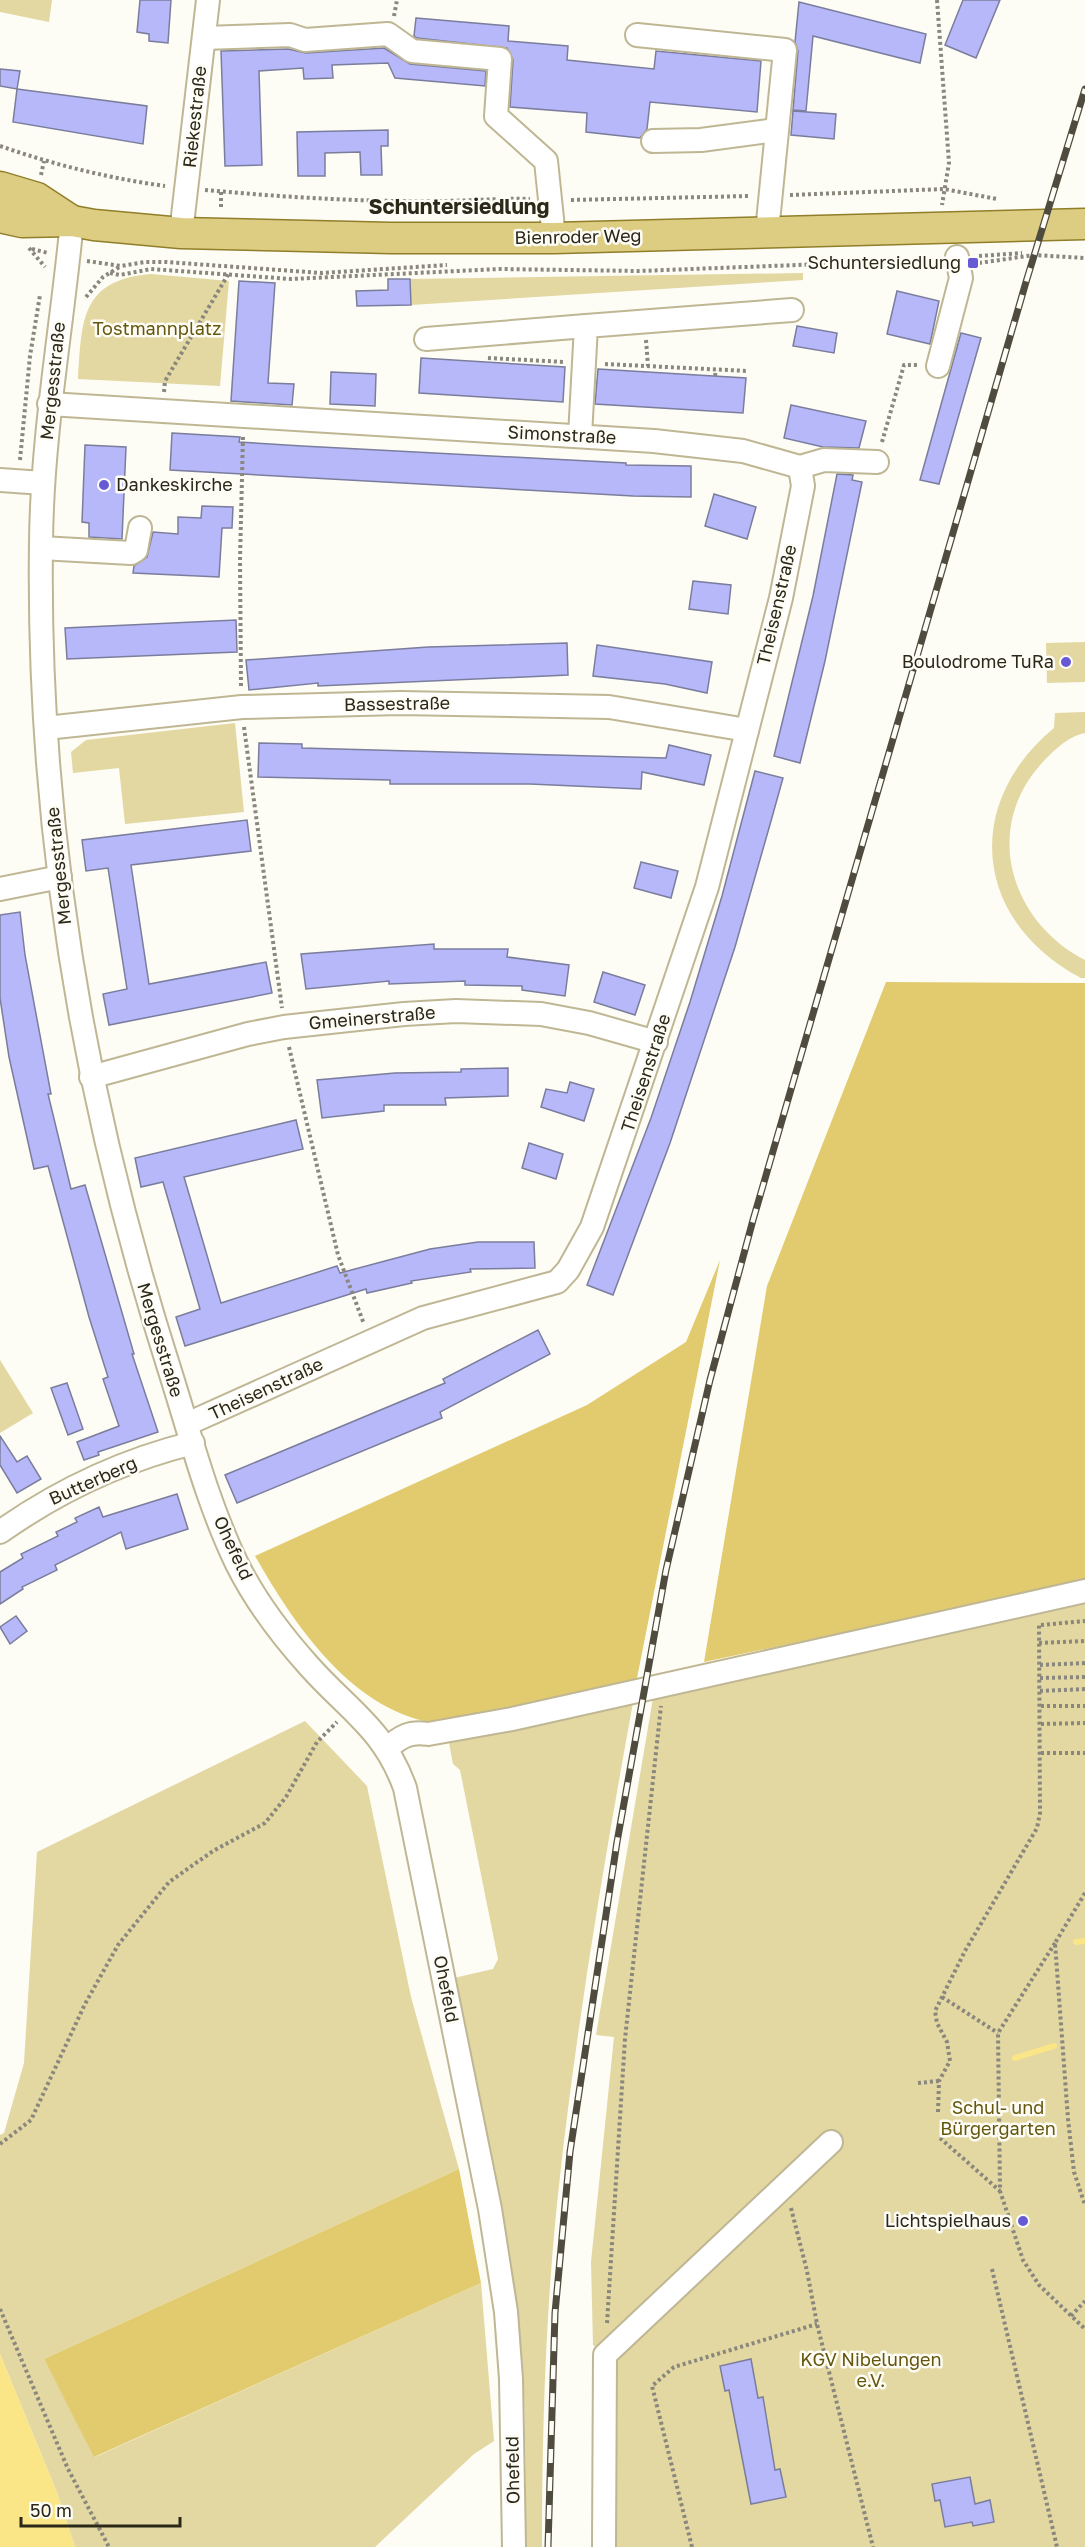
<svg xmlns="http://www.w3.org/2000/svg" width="1085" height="2547" viewBox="0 0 1085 2547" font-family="'Golos Text',sans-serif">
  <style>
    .green { fill: #e3d7a2 }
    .forest { fill: #e1cb6e }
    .water { fill: #fae587 }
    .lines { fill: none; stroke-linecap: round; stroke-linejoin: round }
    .stream { stroke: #fae587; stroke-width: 6 }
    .building { fill: #b6b8fa; stroke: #7b7d9c; stroke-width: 1.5 }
    .minor-casing { stroke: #bfb794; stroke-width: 26 }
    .major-casing { stroke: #907e29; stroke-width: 33 }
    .path { stroke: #8a877d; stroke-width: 4; stroke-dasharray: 3 3; stroke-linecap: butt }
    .minor { stroke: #fff; stroke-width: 22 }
    .major { stroke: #ddcd83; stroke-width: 30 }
    .rail-casing { stroke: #4f4c3f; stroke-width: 7 }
    .rail { stroke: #fdfcf5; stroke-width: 4.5; stroke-dasharray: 14; stroke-linecap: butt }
    .poi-dot { fill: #655ad4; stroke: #fdfcf5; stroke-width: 2 }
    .labels { text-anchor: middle; stroke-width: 5; stroke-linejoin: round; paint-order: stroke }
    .street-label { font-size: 18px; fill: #2b281a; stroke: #fdfcf5 }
    .poi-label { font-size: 18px; fill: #2b281a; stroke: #fdfcf5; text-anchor: end }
    .park-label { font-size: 18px; fill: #64560d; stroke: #fdfcf5 }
    .quarter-label { font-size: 21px; font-weight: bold; fill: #2b281a; stroke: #fdfcf5 }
  </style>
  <rect width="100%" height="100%" fill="#fdfcf5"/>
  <g class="green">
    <polygon points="0,0 52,0 49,22 0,12"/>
    <polygon points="803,273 803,280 411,305 410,279"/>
    <path d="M 151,274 L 229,281 L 220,386 L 78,379 C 82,321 80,280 151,274 Z"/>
    <polygon points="1085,642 1085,682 1047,683 1046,643"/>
    <path d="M 1085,712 L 1085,733 C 1068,736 1052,752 1041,764 C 982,830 1011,922 1085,960 L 1085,978 L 1081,978 C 975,922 961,805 1054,728 L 1055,713 Z"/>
    <polygon points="235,723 244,812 125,824 119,768 73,773 71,752 86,740"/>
    <polygon points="0,1360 33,1413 0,1433"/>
    <polygon points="1085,1601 1085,2547 610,2547 612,2362 593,2345 591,2262 614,2037 596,2035 654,1692"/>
    <path d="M 634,1697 C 605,1856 578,2015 560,2176 C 546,2299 542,2423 542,2547 L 526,2547 C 525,2470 527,2391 518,2314 C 504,2201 476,2089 454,1978 L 493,1969 L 498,1959 L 460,1770 L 453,1764 L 449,1743 L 457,1736 Z"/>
    <polygon points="305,1721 367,1786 411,1997 459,2169 44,2359 95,2457 481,2283 494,2441 474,2454 375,2547 75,2547 56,2490 0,2354 0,2135 4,2133 24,2063 37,1852"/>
  </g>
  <g class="forest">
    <polygon points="886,982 1085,983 1085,1581 704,1662 767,1286"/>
    <path d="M 720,1260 L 636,1683 L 441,1724 C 354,1714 295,1626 255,1556 L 587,1405 L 686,1342 Z"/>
    <polygon points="459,2169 481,2283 94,2457 44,2359"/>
  </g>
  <polygon class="water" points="0,2354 56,2490 75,2547 0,2547"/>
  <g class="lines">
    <g class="stream">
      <polyline points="1076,1942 1085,1941"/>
      <polyline points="1015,2058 1054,2046"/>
    </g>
  </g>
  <g class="building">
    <polygon points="140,0 171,0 168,43 149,41 149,34 137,32"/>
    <polygon points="963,0 1000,0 976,58 945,45"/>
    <polygon points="799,2 926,34 920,63 813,36 806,111 793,110 798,51 795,42"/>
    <polygon points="416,18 509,26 508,41 568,46 567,60 654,69 656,51 761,61 757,112 650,102 647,129 640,138 586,132 587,113 510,107 513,60 507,48 417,38 414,36"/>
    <polygon points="384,48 410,64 486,71 485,86 395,78 388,63 332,65 333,78 304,79 303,68 259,71 262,165 225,166 221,51 288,49 306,53"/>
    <polygon points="0,69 20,71 17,89 0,86"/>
    <polygon points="17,89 147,106 143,144 13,122"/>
    <polygon points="793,111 836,114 834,139 791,135"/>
    <polygon points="388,130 388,146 381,146 382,175 361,175 360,152 325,153 325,176 298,176 297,132"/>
    <polygon points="388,279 410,279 411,305 357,306 356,291 388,290"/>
    <polygon points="239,281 275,283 268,383 294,384 292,405 231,401"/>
    <polygon points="897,291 939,301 930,344 887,334"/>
    <polygon points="797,326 837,333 834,353 793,346"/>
    <polygon points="961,333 981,338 939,484 920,480"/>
    <polygon points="421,358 565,367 563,402 419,393"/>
    <polygon points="598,369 746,378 743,413 595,404"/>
    <polygon points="331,372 376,374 375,406 330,404"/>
    <polygon points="791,405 866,421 859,448 823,447 784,438"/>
    <polygon points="172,433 240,437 239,442 302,446 626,463 626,465 691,466 691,497 633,496 170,470"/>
    <polygon points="85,445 126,447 122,539 89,537 89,523 82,522"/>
    <polygon points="837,474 853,475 852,480 862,482 825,661 800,763 774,756 813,596"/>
    <polygon points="714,494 756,507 747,539 705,526"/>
    <polygon points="202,506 233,507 232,528 222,528 219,577 133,573 134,566 147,557 153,532 178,534 178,517 201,518"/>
    <polygon points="693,581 731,585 728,614 689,609"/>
    <polygon points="236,620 237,652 67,659 65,628"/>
    <polygon points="567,643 568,675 318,686 318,683 249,690 246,660 428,647"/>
    <polygon points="597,645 712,662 707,693 665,684 593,676"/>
    <polygon points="259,743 302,744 302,748 666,758 669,745 711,755 704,785 642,772 641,789 530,784 390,784 390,780 258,777"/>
    <polygon points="755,771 783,778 771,821 735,947 670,1143 613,1295 587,1285 651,1118 690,1002 722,896"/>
    <polygon points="247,820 251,851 131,865 149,984 266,962 272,993 109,1025 103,994 127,989 108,868 86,871 82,840"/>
    <polygon points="641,862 678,871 671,898 634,888"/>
    <polygon points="20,912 25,955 51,1094 48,1094 71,1189 85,1185 134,1354 132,1354 158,1432 98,1452 99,1455 84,1460 77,1442 119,1426 103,1379 108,1377 89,1317 48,1166 34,1169 9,1057 0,998 0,915"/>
    <polygon points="434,944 434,949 508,949 507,957 569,965 565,996 522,990 522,986 465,985 465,981 389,984 389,981 306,989 301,954"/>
    <polygon points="603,972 645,985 635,1015 594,1002"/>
    <polygon points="508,1068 508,1096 445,1098 446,1105 384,1105 384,1111 322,1118 317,1080 395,1073 461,1072 461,1069"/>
    <polygon points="570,1082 594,1089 584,1121 541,1107 546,1089 567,1093"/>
    <polygon points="296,1120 303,1149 184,1177 221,1303 337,1266 340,1273 430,1249 478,1242 534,1242 535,1268 470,1269 471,1272 411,1281 412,1283 367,1293 366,1289 185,1346 176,1317 200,1309 163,1182 141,1187 135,1158"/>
    <polygon points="529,1143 563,1154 556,1179 522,1168"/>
    <polygon points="538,1330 550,1354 440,1412 442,1418 237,1503 225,1475 445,1383 443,1379"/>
    <polygon points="67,1383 83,1429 68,1435 51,1388"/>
    <polygon points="0,1436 17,1462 27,1456 41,1479 17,1493 0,1465"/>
    <polygon points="177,1494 188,1529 126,1549 121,1532 55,1565 57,1570 22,1587 23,1589 0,1604 0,1572 23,1558 21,1554 58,1536 56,1532 77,1522 75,1518 99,1507 103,1517"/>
    <polygon points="16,1616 27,1631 10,1644 0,1627"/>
    <polygon points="751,2359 758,2398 763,2397 775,2470 780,2469 786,2497 751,2504 729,2390 725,2391 720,2366"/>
    <polygon points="970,2477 975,2504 990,2500 994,2522 973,2526 972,2522 945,2527 940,2500 935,2501 932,2484"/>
  </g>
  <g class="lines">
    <defs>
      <g id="minor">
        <polyline points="637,35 785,50 767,232"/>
        <polyline points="204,38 290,35 305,40 388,34 412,51 500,59 496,116 546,161 554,238"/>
        <polyline points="653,141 701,140 776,130"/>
        <path d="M 72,221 C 62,328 42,434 41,543 C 37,826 83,1099 169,1368 C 190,1434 207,1502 237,1564 C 255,1600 282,1636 309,1666 C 348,1710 384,1729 405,1788 L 490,2209 L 506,2312 L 511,2379 L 514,2547"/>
        <polyline points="181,233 208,0"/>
        <polyline points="426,339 586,326"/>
        <polyline points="938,366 961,278 957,257"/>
        <polyline points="49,404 654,441 743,451 800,467 824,460 877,462"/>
        <polyline points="580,436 586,326 792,310"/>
        <polyline points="0,480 43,483"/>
        <polyline points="41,548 131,553 136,550 140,528"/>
        <polyline points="46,728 242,707 400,703 609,707 747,730"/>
        <polyline points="0,889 60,877"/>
        <polyline points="91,1077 248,1034 284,1027 404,1014 456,1011 541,1014 589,1023 656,1042"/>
        <polyline points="187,1424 423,1318 557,1282 568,1270 592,1227 707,887 781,598 803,486 800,467"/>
        <path d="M 0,1532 C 58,1491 124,1460 193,1443"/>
        <path d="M 387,1748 C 401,1737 409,1731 428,1734 L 512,1719 L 1085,1591"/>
        <polyline points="604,2547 605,2355 831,2142"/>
      </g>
      <g id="major">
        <polyline points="0,187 37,198 72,221"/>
        <polyline points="0,217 22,222 72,221 94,225 181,233 391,238 554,238 1085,224"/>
      </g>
    </defs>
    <use href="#minor" class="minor-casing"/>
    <use href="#major" class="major-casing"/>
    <g class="path">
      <polyline points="937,0 949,163 942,205"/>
      <polyline points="394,16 397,0"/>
      <path d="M 0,146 C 55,165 108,178 165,186"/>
      <polyline points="41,175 44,161"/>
      <path d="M 205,190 C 282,197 361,202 439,201 C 469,201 499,198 530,199"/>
      <polyline points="221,192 221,209"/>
      <polyline points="790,195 944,189 997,199"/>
      <polyline points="571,200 749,196"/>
      <polyline points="29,248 45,267"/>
      <polyline points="32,249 48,253"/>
      <polyline points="979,256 1022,253"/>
      <polyline points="87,261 121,266 145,262 166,262 322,273 447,265"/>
      <polyline points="979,263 1034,255 1085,258"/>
      <polyline points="110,273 120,275 151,269 291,279 499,269 639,271 903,261 938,264"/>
      <polyline points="86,297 103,277 121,266"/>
      <polyline points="646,340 648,366"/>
      <polyline points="488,358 565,362"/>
      <polyline points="605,364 748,371"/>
      <polyline points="715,376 716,370"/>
      <polyline points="164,392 165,381 229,273"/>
      <polyline points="882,442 904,365 919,365"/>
      <polyline points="20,460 30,356 40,295"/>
      <polyline points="241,686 240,560 243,436"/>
      <polyline points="244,727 282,1008"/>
      <polyline points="289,1047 338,1255 364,1324"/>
      <polyline points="1041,1625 1085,1621"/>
      <polyline points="1039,1643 1085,1641"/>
      <polyline points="1040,1665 1085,1663"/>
      <polyline points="1040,1678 1085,1677"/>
      <polyline points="1040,1691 1085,1689"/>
      <polyline points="1041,1706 1085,1706"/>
      <polyline points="1041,1724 1085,1723"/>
      <polyline points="1041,1753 1085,1753"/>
      <polyline points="1085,1893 1055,1943 1068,2119 1074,2172 1085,2205"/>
      <polyline points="1055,1943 998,2033 1000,2191 1023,2260 1039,2285 1085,2329"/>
      <polyline points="942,1997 998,2033"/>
      <polyline points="918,2083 939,2081"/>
      <polyline points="938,2112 939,2081 950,2061 947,2042 937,2023 935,2011 965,1951 1037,1828 1040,1813 1039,1625"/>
      <polyline points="940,2138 1000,2191"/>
      <polyline points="0,2144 31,2120 85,2004 118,1945 169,1882 213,1851 265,1823 286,1797 317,1742 337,1722"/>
      <polyline points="791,2208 807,2271 817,2324 873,2547"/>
      <polyline points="992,2269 1057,2547"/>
      <polyline points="0,2309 68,2469 109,2547"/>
      <polyline points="1071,2316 1085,2301"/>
      <polyline points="607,2323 625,2039 661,1706"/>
      <polyline points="692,2547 652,2386 674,2367 817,2324"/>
    </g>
    <use href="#minor" class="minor"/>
    <use href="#major" class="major"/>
    <defs>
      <polyline id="rail" points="548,2547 555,2313 570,2152 617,1842 666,1570 710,1380 753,1220 1026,282 1085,89"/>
    </defs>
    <use href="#rail" class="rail-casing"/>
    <use href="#rail" class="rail"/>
  </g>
  <g class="poi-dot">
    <rect x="967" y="257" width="12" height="12" rx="3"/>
    <circle cx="104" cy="485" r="6"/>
    <circle cx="1066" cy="662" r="6"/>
    <circle cx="1023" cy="2221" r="6"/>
  </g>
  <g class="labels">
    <g class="street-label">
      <text transform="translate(195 117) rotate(-84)" y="6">Riekestraße</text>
      <text transform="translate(578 237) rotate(-1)" y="6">Bienroder Weg</text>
      <text transform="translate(53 381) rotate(-84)" y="6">Mergesstraße</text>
      <text transform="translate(562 435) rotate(3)" y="6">Simonstraße</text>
      <text transform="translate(777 605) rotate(-77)" y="6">Theisenstraße</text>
      <text transform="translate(397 704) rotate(-1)" y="6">Bassestraße</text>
      <text transform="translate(59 866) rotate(-96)" y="6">Mergesstraße</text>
      <text transform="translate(372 1018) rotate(-5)" y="6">Gmeinerstraße</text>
      <text transform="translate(646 1073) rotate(-72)" y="6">Theisenstraße</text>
      <text transform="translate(160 1340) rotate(73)" y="6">Mergesstraße</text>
      <text transform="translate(266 1389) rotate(-25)" y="6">Theisenstraße</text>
      <text transform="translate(93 1481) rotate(-24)" y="6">Butterberg</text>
      <text transform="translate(233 1548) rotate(65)" y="6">Ohefeld</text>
      <text transform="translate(446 1989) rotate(79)" y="6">Ohefeld</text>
      <text transform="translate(513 2470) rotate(-91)" y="6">Ohefeld</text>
    </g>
    <g class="poi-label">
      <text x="961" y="269">Schuntersiedlung</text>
      <text x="116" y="491" text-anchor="start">Dankeskirche</text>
      <text x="1054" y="668">Boulodrome TuRa</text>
      <text x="1011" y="2227">Lichtspielhaus</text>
    </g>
    <g class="park-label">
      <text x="157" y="335">Tostmannplatz</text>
      <text x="998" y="2114">Schul- und<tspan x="998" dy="21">Bürgergarten</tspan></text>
      <text x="871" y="2366">KGV Nibelungen<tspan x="871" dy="21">e.V.</tspan></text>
    </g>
    <g class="quarter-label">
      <text x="459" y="214">Schuntersiedlung</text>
    </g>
  </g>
  <path d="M21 2517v9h159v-9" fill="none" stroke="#2b281a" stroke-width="3"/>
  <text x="30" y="2517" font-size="18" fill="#2b281a" stroke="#fdfcf5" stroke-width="4.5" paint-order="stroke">50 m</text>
</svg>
